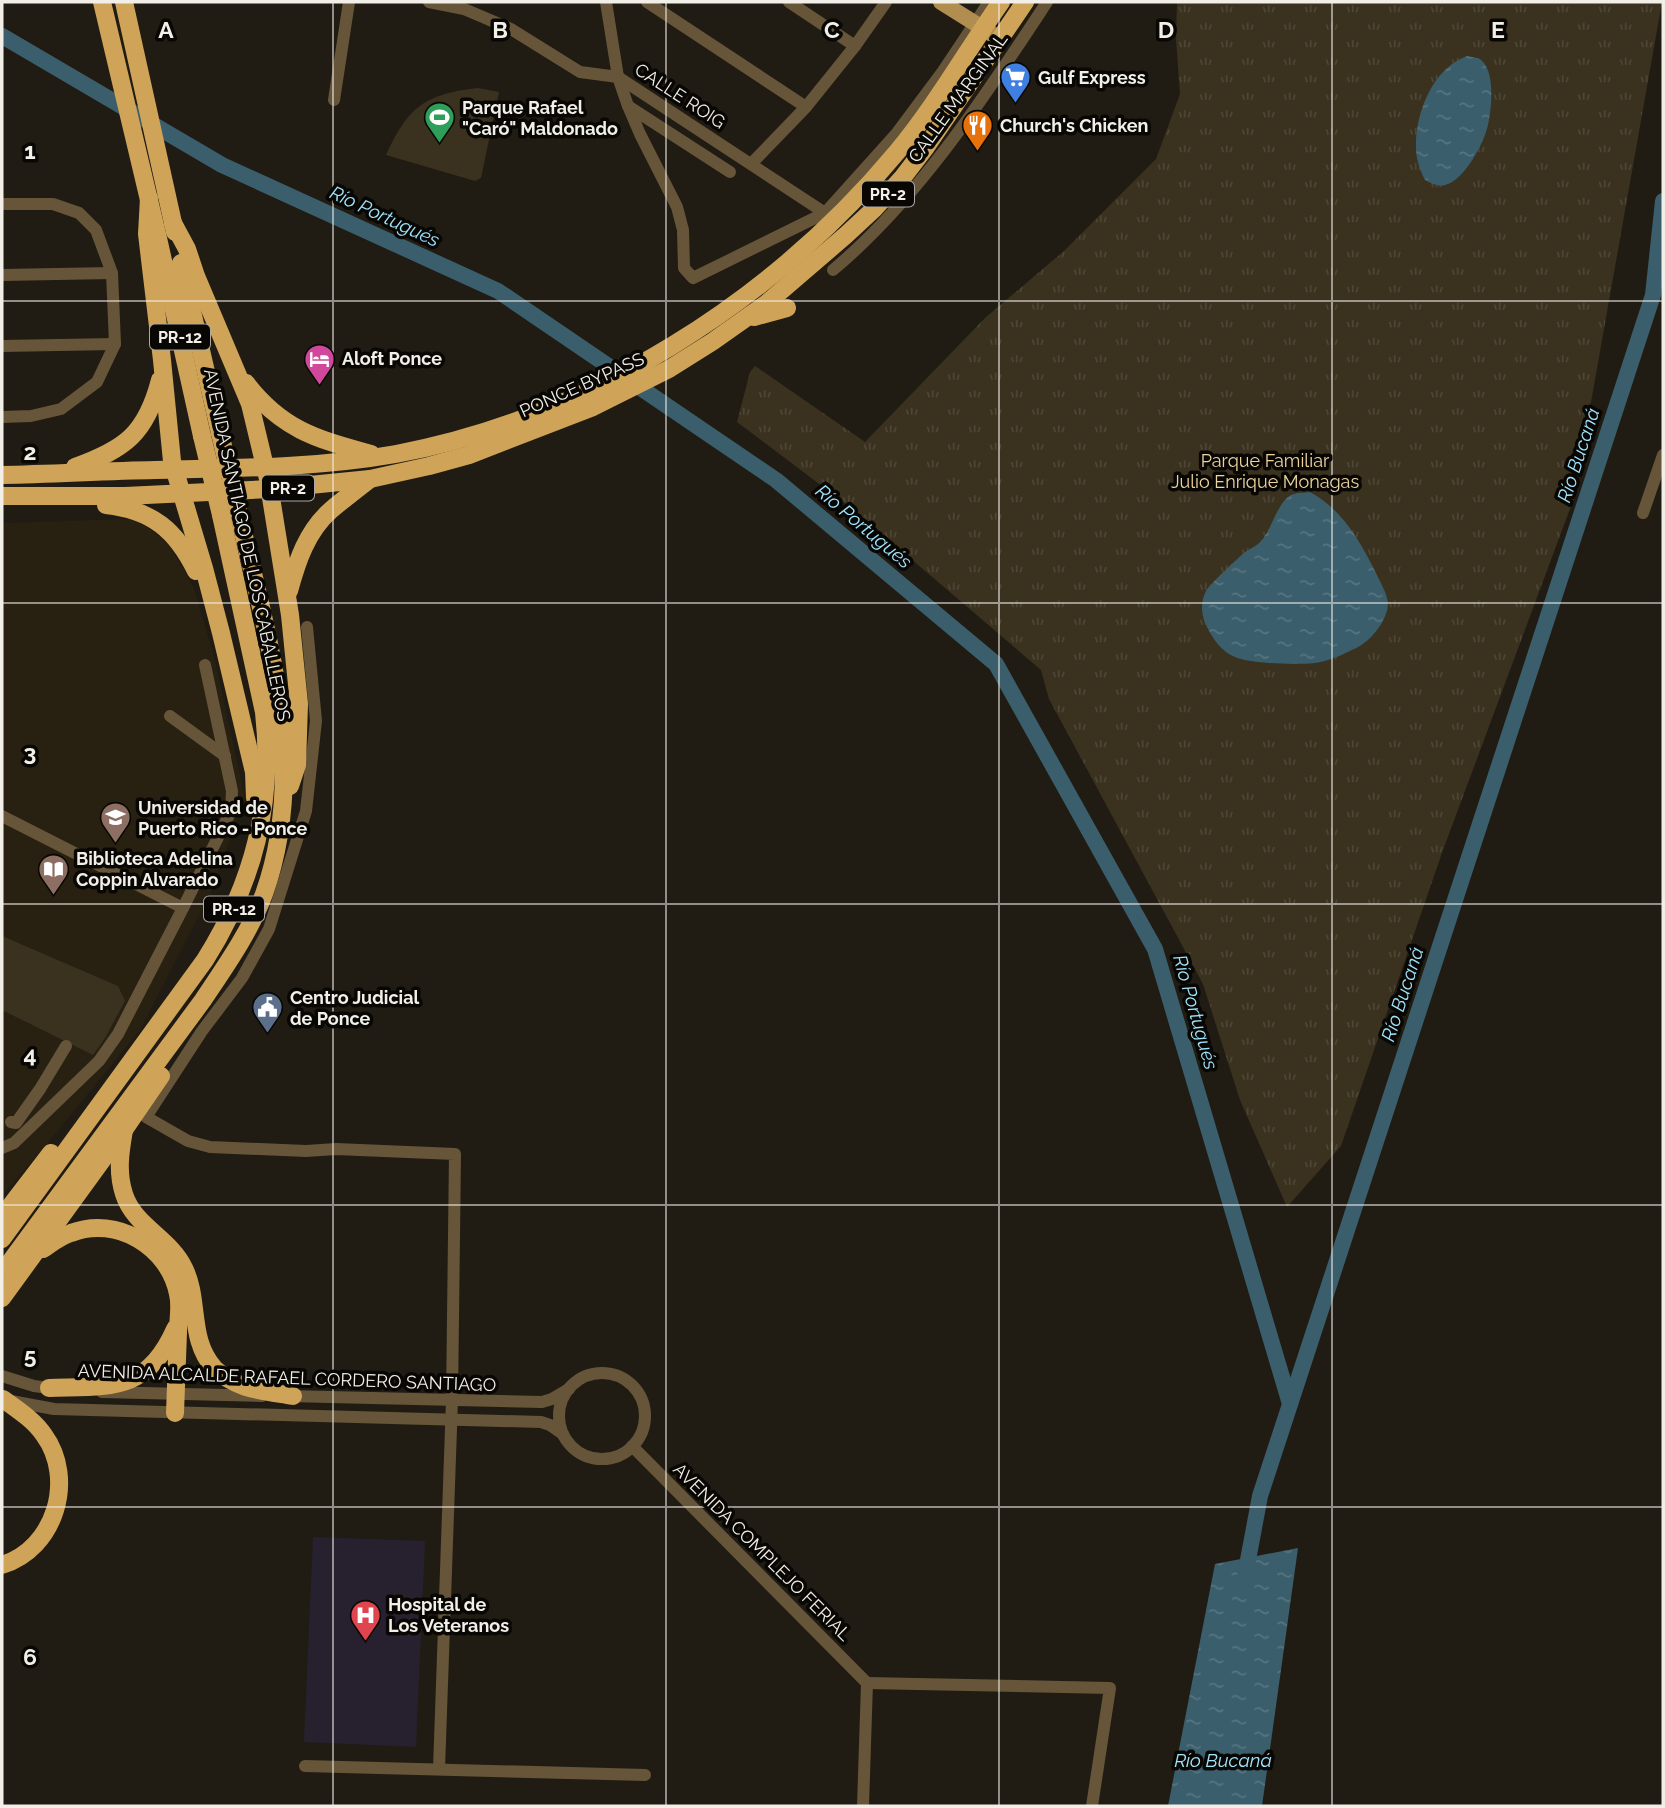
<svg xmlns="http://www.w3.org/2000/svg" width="1665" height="1808" viewBox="0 0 1665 1808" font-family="Raleway,sans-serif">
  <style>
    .built { fill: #282112 }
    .medical { fill: #27202f }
    .grass { fill: #3a311f }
    .park { fill: url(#park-tufts) }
    .water { fill: url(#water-ripples) }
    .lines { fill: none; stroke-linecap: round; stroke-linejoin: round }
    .river { stroke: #3a5e6b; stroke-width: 16 }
    .minor { stroke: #665539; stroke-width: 12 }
    .major { stroke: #b18d50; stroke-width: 16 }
    .highway { stroke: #cfa458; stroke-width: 18 }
    .highway-bridge { stroke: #cfa458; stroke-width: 18 }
    .grid { fill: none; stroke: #f2efe9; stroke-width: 2; stroke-opacity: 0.55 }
    .labels { text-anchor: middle; stroke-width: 7; stroke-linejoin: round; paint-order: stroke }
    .shield { fill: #080704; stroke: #aca9a4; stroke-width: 2 }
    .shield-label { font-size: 16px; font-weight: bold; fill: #f2efe9 }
    .poi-label { font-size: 18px; font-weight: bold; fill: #f2efe9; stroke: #080704; text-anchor: start }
    .street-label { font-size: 18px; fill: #f2efe9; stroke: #080704 }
    .park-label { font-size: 18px; fill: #eed49d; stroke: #080704 }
    .water-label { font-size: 19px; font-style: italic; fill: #a1e5ff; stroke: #080704 }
    .grid-label { font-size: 23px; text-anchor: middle; font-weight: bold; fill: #f2efe9; stroke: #080704; stroke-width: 7; stroke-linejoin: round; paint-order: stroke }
  </style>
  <defs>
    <pattern id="park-tufts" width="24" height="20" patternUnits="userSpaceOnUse" patternTransform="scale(1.75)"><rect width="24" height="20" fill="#3a311f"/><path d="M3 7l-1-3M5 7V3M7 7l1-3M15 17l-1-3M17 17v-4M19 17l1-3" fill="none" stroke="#4d4535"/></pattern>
    <pattern id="water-ripples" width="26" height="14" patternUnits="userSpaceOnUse" patternTransform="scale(1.75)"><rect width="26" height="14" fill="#3a5e6b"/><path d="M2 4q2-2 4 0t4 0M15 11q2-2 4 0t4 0" fill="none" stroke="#577580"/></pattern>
  </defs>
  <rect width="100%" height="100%" fill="#201c13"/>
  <polygon class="built" points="131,519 151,529 171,548 193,586 214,656 245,798 211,892 140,1030 56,1133 2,1196 2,523"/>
  <polygon class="medical" points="313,1537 425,1541 416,1747 304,1742"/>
  <g class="grass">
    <path d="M 478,88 L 499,92 L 481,178 L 475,181 L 386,155 C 408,106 426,94 478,88 Z"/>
    <polygon points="2,936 118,986 125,1001 105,1038 93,1055 2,1010"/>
  </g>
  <polygon class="park" points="1177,2 1662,2 1574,498 1443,850 1341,1146 1287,1207 1240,1100 1203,984 1049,699 1041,670 855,511 737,422 750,372 755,366 865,442 985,318 1064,251 1156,159 1180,94 1176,39"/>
  <g class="water">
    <path d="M 1467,56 C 1468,56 1477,58 1478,58 C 1496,67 1492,108 1488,125 C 1484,143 1464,181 1445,185 C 1438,187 1431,183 1425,180 C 1420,170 1416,159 1416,148 C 1415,113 1433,68 1467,56 Z"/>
    <path d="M 1310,492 C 1342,509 1360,541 1376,573 C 1380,582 1387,593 1388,603 C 1388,619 1373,638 1360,646 C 1346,653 1330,661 1315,663 C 1297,665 1252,664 1235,657 C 1222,652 1213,639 1207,627 C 1201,616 1200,602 1206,591 C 1210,584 1237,559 1244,553 C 1249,549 1257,546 1261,541 C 1272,530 1278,498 1294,494 C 1298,492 1305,493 1310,492 Z"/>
    <polygon points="1298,1548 1262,1806 1168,1806 1215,1564"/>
  </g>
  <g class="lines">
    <g class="river">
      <polyline points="2,36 222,165 498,291 776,480 996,664 1155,949 1290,1404"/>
      <polyline points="1245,1576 1260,1496 1653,295 1663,201"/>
    </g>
    <g class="minor">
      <polyline points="429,2 464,9 511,29 580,72 618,77 825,213"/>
      <polyline points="606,2 618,77 628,106 640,134 677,207 683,230 684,268 693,278 825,213 896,134 943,71 989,2"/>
      <polyline points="647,2 806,107"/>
      <polyline points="789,2 855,46"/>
      <polyline points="334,100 349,2"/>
      <polyline points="628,106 730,172"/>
      <polyline points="751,164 806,107 855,46 886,2"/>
      <polyline points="2,204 53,204 79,213 96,230 112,273 115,344 97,382 61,409 31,416 2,417"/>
      <path d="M 833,270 C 920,197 985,96 1047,2"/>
      <polyline points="2,275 112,273"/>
      <polyline points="2,346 115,344"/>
      <polyline points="1643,513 1663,455"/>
      <polyline points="307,627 316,721 306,811 269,929 242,978 202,1031 146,1117 188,1141 210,1147 306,1151 336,1149 455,1154 452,1400 439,1769"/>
      <polyline points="170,716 225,756"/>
      <polyline points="2,816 183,908"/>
      <polyline points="11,1122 16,1123 40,1089 66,1046"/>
      <polyline points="2,1148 14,1143 99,1061 118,1034 183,908 231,811 232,791 205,665"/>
      <circle cx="602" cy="1416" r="43"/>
      <polyline points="2,1376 34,1386 56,1389"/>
      <polyline points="102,1392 262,1396"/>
      <polyline points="287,1396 542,1402 552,1399 569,1389"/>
      <polyline points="11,1401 54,1409 541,1422 550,1425 563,1434"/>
      <polyline points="632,1446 867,1683"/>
      <polyline points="867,1683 1110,1688 1092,1806"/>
      <polyline points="305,1766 645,1775"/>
      <polyline points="863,1806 867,1683"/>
    </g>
    <polyline class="major" points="941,2 1000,39"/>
    <g class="highway">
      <polyline points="102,2 158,238 202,436"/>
      <polyline points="124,2 175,232"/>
      <polyline points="149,198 147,234 162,360 172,461 204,568 221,633 254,772 255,798"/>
      <polyline points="173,223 187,249 196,276 250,404 268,479 290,615 299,704 297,765 290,786"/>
      <polyline points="181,263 220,433"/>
      <polyline points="754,317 787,308"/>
      <path d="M 246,383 C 282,430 317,439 371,454"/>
      <path d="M 75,467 C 125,449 146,434 160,380"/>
      <path d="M 2,475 C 53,474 104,471 155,470 C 236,468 317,468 396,454 C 589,418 772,302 897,152 C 936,105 966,52 1001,2"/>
      <polyline points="2,496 125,496 270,489 370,479 429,466 469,455 593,407 669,369 712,342 767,303 846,235 874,209 903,177 926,147 1025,2"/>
      <path d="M 106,505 C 152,510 176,530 196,571"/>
      <path d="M 289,591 C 297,561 307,531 331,510 C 344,499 357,489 370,479"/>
      <path d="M 124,1130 C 120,1153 117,1172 124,1194 C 134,1226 170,1238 184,1268 C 200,1300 188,1339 214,1368 C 236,1390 264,1391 293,1396"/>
      <polyline points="2,1217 51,1153"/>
      <path d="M 2,1239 L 205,960 C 254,882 274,803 264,712 L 221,515"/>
      <path d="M 43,1249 C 52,1243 61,1236 71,1233 C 117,1215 169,1247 178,1294 C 181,1306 178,1319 178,1332 C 177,1359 176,1386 175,1413"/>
      <path d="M 2,1273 L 203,1000 C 225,967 250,932 264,894 C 309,767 268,640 239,515"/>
      <polyline points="2,1298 124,1130 161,1076"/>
      <path d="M 49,1388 C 109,1386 147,1393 175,1329"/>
      <path d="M 2,1565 C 55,1549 76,1479 44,1435 C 34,1420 18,1410 3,1399"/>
    </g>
    <g class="highway-bridge">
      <polyline points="220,433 239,515"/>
      <polyline points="202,436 221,515"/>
    </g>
  </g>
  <path class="grid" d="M 333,2 L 333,1806M 666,2 L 666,1806M 999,2 L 999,1806M 1332,2 L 1332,1806M 2,301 L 1663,301M 2,603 L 1663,603M 2,904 L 1663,904M 2,1205 L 1663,1205M 2,1507 L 1663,1507"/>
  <defs>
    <symbol id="supermarket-pin" viewBox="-11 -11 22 30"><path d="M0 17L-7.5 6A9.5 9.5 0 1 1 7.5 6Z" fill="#3f7fe0" stroke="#080704"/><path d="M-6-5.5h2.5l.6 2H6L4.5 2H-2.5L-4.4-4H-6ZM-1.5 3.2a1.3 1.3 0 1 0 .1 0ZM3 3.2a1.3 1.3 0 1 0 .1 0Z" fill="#fff"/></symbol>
    <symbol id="stadium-pin" viewBox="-11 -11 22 30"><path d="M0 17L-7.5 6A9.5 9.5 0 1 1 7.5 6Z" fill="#2e9e5b" stroke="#080704"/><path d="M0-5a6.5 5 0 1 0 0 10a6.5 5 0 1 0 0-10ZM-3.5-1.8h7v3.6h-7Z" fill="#fff"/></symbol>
    <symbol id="restaurant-pin" viewBox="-11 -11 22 30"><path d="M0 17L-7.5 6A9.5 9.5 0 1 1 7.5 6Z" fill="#e8710a" stroke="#080704"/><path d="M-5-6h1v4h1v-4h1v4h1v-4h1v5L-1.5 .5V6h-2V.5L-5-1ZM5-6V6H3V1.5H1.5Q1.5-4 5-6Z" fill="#fff"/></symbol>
    <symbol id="hotel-pin" viewBox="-11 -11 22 30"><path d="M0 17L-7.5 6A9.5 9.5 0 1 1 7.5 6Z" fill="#d1479c" stroke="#080704"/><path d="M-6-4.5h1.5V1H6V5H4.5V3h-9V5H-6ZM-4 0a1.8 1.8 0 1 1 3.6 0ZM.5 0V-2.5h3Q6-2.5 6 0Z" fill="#fff"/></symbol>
    <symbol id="university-pin" viewBox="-11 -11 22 30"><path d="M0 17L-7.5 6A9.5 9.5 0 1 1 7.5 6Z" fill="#8d6e63" stroke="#080704"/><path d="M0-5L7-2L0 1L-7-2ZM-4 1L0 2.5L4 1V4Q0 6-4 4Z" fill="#fff"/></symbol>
    <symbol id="library-pin" viewBox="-11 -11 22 30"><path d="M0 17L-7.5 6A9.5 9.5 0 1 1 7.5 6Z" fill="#8d6e63" stroke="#080704"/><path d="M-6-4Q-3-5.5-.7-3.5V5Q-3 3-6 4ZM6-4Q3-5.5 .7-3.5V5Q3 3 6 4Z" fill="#fff"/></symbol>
    <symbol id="civic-pin" viewBox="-11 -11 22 30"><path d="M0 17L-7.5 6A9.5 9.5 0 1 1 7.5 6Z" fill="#5c6f8a" stroke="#080704"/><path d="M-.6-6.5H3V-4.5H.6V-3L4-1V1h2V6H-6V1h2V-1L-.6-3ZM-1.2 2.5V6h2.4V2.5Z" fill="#fff"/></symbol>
    <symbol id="hospital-pin" viewBox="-11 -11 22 30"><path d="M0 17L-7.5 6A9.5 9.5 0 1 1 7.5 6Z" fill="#e0444e" stroke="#080704"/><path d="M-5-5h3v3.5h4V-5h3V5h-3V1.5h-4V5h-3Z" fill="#fff"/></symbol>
  </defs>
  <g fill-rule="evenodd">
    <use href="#supermarket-pin" x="998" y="60" width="35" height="47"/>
    <use href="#stadium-pin" x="422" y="100" width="35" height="47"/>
    <use href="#restaurant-pin" x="960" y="108" width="35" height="47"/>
    <use href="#hotel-pin" x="302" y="342" width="35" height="47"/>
    <use href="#university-pin" x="98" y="800" width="35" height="47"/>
    <use href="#library-pin" x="36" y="852" width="35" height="47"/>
    <use href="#civic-pin" x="250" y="990" width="35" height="47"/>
    <use href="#hospital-pin" x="348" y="1598" width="35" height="47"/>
  </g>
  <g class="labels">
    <g class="shield">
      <rect x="862" y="181.5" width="52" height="25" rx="5"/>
      <rect x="150" y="324.5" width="60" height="25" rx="5"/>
      <rect x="262" y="475.5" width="52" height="25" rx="5"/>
      <rect x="204" y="896.5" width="60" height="25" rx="5"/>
    </g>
    <g class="shield-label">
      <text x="888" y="200">PR-2</text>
      <text x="180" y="343">PR-12</text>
      <text x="288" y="494">PR-2</text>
      <text x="234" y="915">PR-12</text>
    </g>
    <g class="poi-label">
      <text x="1038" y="84">Gulf Express</text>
      <text x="462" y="114">Parque Rafael<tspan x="462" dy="21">"Caró" Maldonado</tspan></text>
      <text x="1000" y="132">Church's Chicken</text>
      <text x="342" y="365">Aloft Ponce</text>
      <text x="138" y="814">Universidad de<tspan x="138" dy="21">Puerto Rico - Ponce</tspan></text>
      <text x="76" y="865">Biblioteca Adelina<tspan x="76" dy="21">Coppin Alvarado</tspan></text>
      <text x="290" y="1004">Centro Judicial<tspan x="290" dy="21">de Ponce</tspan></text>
      <text x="388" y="1611">Hospital de<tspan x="388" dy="21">Los Veteranos</tspan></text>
    </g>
    <g class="street-label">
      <text transform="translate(680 96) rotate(33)" y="6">CALLE ROIG</text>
      <text transform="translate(958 98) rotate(-54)" y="6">CALLE MARGINAL</text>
      <text transform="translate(582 385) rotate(-24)" y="6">PONCE BYPASS</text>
      <text transform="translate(247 545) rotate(78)" y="6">AVENIDA SANTIAGO DE LOS CABALLEROS</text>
      <text transform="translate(287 1378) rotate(2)" y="6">AVENIDA ALCALDE RAFAEL CORDERO SANTIAGO</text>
      <text transform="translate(762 1552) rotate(45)" y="6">AVENIDA COMPLEJO FERIAL</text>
    </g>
    <g class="park-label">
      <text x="1265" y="467">Parque Familiar<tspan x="1265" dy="21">Julio Enrique Monagas</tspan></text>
    </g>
    <g class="water-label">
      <text transform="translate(385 216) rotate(25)" y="7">Río Portugués</text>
      <text transform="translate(1578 455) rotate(-72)" y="7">Río Bucaná</text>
      <text transform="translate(864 526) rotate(40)" y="7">Río Portugués</text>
      <text transform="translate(1402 994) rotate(-72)" y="7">Río Bucaná</text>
      <text transform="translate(1196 1012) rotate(74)" y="7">Río Portugués</text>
      <text x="1223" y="1767">Río Bucaná</text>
    </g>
  </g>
  <g class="grid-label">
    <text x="166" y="38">A</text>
    <text x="500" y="38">B</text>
    <text x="832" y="38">C</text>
    <text x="1166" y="38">D</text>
    <text x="1498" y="38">E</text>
    <text x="30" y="159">1</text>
    <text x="30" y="460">2</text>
    <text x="30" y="761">3</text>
    <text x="30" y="1063">4</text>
    <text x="30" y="1364">5</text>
    <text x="30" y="1665">6</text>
  </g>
  <rect width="1665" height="1808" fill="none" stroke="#f2efe9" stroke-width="7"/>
</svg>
